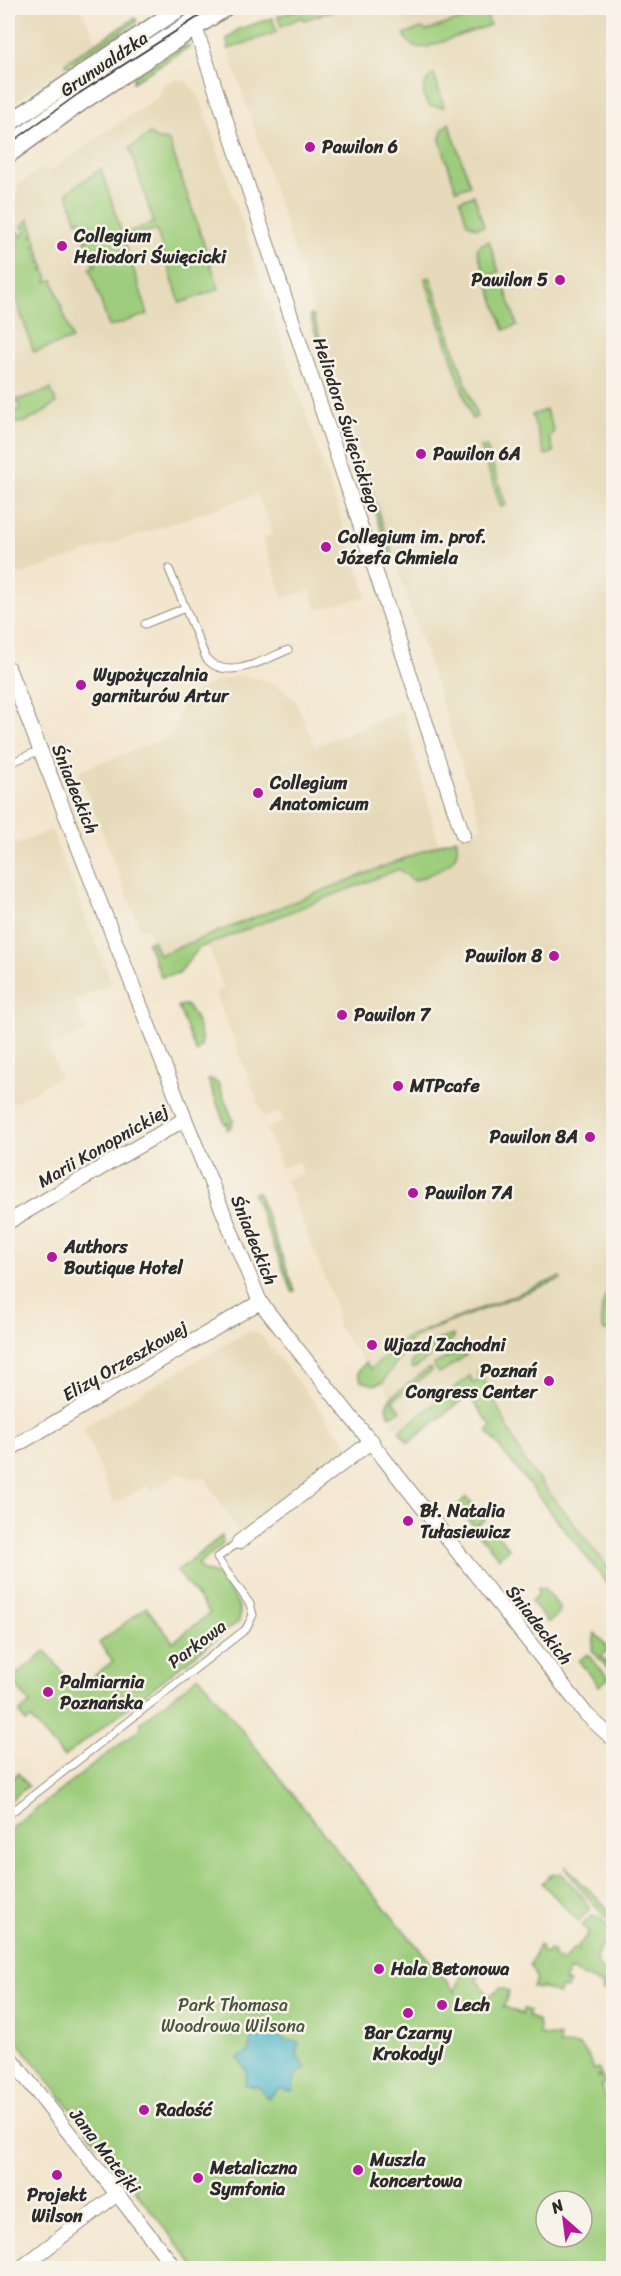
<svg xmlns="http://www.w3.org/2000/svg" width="621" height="2276" viewBox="0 0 621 2276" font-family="Sriracha,sans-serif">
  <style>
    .built { fill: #e6daba }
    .green { fill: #9dcd7c; stroke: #647c54; stroke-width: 1.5; fill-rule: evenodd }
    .water { fill: #4db6cb; stroke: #3c707b; stroke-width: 1.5 }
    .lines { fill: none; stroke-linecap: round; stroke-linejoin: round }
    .service-casing { stroke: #8f887d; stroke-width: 9 }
    .minor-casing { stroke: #8f887d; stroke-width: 16 }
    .tertiary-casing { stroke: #8f887d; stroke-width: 19 }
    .service { stroke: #fff; stroke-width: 7 }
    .minor { stroke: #fff; stroke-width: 14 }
    .tertiary { stroke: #fff; stroke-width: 16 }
    .tram { stroke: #2b2b2b; stroke-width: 1.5 }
    .poi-dot { fill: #b5179e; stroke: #f7f3e8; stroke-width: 2 }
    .labels { text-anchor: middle; stroke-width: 5; stroke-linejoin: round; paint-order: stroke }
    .street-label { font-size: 18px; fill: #2b2b2b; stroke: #f7f3e8 }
    .poi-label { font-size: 18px; font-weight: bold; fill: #2b2b2b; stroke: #f7f3e8; text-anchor: start }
    .park-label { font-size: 18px; fill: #48543f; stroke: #f7f3e8 }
  </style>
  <rect width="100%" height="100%" fill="#f7f3e8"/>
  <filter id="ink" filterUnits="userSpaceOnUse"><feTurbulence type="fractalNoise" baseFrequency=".0167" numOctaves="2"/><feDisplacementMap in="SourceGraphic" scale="12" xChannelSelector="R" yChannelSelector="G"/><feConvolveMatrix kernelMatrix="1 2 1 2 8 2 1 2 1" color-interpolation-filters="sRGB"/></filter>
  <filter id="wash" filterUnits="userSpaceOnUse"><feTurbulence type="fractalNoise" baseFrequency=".008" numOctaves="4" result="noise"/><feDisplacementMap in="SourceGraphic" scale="24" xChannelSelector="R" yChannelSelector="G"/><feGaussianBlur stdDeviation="1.35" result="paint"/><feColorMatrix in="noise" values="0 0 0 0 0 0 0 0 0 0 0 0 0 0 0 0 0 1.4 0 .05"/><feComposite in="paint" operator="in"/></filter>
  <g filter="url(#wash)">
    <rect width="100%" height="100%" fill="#f3e6cf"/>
    <g class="built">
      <polygon points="8,8 81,8 97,43 68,66 8,107"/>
      <polygon points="303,8 613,8 613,1582 492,1428 468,1395 409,1443 391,1422 404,1412 338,1328 335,1304 286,1180 303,1173 299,1162 282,1168 266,1129 283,1122 279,1112 264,1118 215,992 224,989 205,938 158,956 148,928 141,930 78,771 172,736 181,707 191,695 215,681 243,675 274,683 295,700 315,746 403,711 439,844 482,827 227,45 229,36 237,30"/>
      <polygon points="175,79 187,82 200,98 367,596 317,610 310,590 284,598 262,538 273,534 258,494 8,579 8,202 17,195 18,185 28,178 39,170 48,172 159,96 164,84"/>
      <polygon points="51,830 112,984 74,1000 86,1032 48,1047 60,1076 8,1106 8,833 13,845"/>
      <polygon points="248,1331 259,1333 357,1456 243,1539 204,1476 197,1479 179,1474 151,1490 148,1485 114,1504 83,1427"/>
    </g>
    <g class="green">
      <polygon points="303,8 341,8 304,20 302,17 281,26 278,16"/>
      <path d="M 485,11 L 490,25 L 427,47 C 416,49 408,44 404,34 L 422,28 L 426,31 Z"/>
      <polygon points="135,18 137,22 68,66 66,65 66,62"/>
      <polygon points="272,18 277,32 228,49 227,39 237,30"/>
      <polygon points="181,45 190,46 133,82 134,74"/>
      <path d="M 434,74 L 444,107 L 430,106 C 420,95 422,83 434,74 Z"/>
      <polygon points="449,123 470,185 456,190 440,140 442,130"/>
      <polygon points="150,134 158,140 169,141 219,289 180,303 156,229 124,240 148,314 109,327 90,268 96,265 93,263 90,256 93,255 90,254 88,248 90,247 87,246 85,240 88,239 84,238 82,232 85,231 82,230 80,223 81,219 79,219 77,222 67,192 101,169 122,234 154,223 130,148"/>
      <polygon points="474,195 484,226 476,228 467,223 460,200"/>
      <polygon points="29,219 35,235 31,236 35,238 37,245 34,246 37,247 40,253 37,255 40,255 42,261 39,262 43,263 45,269 42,270 45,271 48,278 46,282 53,280 72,339 34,352 8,275 8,237 16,230 21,236 26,232 22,226"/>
      <polygon points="489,241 499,272 486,276 477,250 480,245"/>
      <polygon points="430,277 477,417 472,419 425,278"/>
      <polygon points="503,282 517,325 504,330 489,286"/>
      <polygon points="313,315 332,373 329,374 310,316"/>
      <path d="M 51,389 L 56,403 C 43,412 23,430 8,420 L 8,414 L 20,409 L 17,400 Z"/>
      <polygon points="546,410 554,431 549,438 554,452 545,455 532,415"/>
      <polygon points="486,446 506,505 501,507 481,447"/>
      <polygon points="365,471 393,556 390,557 362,472"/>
      <path d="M 456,838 C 464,866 433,873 413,881 L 399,869 L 199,948 L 179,973 L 161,977 L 147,942 L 153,940 L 159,955 Z"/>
      <path d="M 185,1005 C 195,1011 203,1036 201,1047 L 196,1052 L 178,1006 Z"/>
      <polygon points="211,1079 218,1083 233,1120 232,1126 227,1130 228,1123 225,1124 208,1080"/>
      <polygon points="257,1192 258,1193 295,1291 292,1291 253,1194"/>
      <polygon points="560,1277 561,1279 425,1332 410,1342 383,1382 374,1385 361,1381 358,1372 365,1363 371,1369 395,1348 401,1340"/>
      <path d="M 613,1283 L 613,1328 L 609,1331 L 604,1331 C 598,1316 603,1296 613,1283 Z"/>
      <path d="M 453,1335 L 454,1338 L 415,1368 L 412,1368 L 411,1363 C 425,1343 432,1343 453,1335 Z"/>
      <polygon points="467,1347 470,1352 443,1372 439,1373 433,1365"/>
      <polygon points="429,1368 432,1371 393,1400 401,1411 390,1416 386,1406 390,1398"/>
      <polygon points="480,1372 525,1462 613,1574 613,1591 487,1431 492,1427 468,1395 409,1443 399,1431 470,1376 473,1383 480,1380 477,1373"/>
      <polygon points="466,1497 485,1517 485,1520 474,1527 457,1506"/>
      <polygon points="489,1525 509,1548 499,1558 479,1534"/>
      <path d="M 222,1536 L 223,1543 L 221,1546 L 198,1564 L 203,1571 L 214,1573 C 225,1585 245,1604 239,1621 L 64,1757 L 31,1719 L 26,1722 L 19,1713 L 30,1703 L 11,1679 L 46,1651 L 76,1690 L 113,1661 L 99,1643 L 146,1607 L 173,1642 L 210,1613 L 177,1571 Z"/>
      <polygon points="538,1587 544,1588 560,1608 559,1614 548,1623 531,1601 538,1595"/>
      <polygon points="595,1633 609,1649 601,1656 612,1668 611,1669 608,1669 592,1650"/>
      <polygon points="587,1654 609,1678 599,1686 579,1661"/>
      <path d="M 199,1676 L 352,1869 L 455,1991 L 466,1965 L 472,1974 L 475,1972 L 479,1977 L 476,1980 L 490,1996 L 501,1988 L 509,1991 L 503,2008 L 505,2007 L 522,2014 L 524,2009 L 530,2011 L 528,2016 L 538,2022 L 540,2035 L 560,2037 L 559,2045 L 580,2046 L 587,2054 L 594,2070 L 598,2068 L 601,2074 L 597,2077 L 598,2078 L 602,2076 L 605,2083 L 601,2085 L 607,2100 L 613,2098 L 613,2106 L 611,2107 L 614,2114 L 613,2268 L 196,2268 L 134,2189 L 137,2185 L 122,2167 L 118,2169 L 8,2029 L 8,1831 L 141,1728 L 141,1722 ZM 546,2201 L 582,2201 L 582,2237 L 546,2237 Z"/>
      <polygon points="18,1773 28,1786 8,1802 8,1782"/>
      <path d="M 566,1867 L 613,1914 L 613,1925 C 605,1916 567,1876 566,1867 Z"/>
      <polygon points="561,1873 583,1897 590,1909 578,1921 542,1883 550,1875"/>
      <path d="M 593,1915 L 601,1918 L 613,1934 L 611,1940 L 602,1946 L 596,1957 C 598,1968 602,1973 613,1974 L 613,1987 L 608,1992 L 602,1990 L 604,1986 L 570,1970 L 564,1981 L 569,1983 L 567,1989 L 562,1987 L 558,1994 L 541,1987 L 539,1989 L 533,1987 L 537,1980 L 530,1965 L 539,1945 L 542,1947 L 541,1951 L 547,1954 L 549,1950 L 554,1952 L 553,1956 L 563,1961 L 574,1948 L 579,1951 L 578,1946 L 589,1933 L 582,1925 Z"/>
    </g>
    <polygon class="water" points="276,2029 284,2040 299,2042 297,2056 306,2068 295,2076 293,2091 279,2089 268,2098 259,2087 245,2085 247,2071 238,2059 250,2050 251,2036 265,2038"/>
  </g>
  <g filter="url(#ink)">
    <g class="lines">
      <defs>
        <g id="service">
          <polyline points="8,140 76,92 205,8"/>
          <path d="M 169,569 L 206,658 C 226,683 265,659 288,650"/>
          <polyline points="145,624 185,608"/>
          <polyline points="8,764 40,750"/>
          <polyline points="8,1815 246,1629 253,1615 250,1604 217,1558 239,1542"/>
        </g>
        <g id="minor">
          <polyline points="195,27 463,835"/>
          <polyline points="8,668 185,1119 260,1302 586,1714 614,1740"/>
          <polyline points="8,1222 185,1119"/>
          <polyline points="8,1450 260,1302"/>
          <polyline points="239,1542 372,1441"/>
          <polyline points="8,2055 175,2268"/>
          <polyline points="21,2268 117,2194"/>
        </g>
        <g id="tertiary">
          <polyline points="8,124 180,8"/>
          <polyline points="8,155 83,101 225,8"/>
        </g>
      </defs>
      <use href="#service" class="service-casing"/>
      <use href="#minor" class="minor-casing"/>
      <use href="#tertiary" class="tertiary-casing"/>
      <use href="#service" class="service"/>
      <use href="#minor" class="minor"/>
      <use href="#tertiary" class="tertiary"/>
      <polyline class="tram" points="8,145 78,94 212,8"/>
    </g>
  </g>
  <g class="poi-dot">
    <circle cx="310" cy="147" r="6"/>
    <circle cx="62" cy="246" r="6"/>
    <circle cx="560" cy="280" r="6"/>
    <circle cx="421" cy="454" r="6"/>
    <circle cx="326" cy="547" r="6"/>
    <circle cx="81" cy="685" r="6"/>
    <circle cx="258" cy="793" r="6"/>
    <circle cx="554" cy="956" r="6"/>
    <circle cx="342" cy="1015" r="6"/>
    <circle cx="398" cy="1086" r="6"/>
    <circle cx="590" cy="1137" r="6"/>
    <circle cx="413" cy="1193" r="6"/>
    <circle cx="52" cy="1257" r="6"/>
    <circle cx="372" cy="1345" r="6"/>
    <circle cx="549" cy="1381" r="6"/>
    <circle cx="408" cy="1521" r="6"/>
    <circle cx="48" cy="1692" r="6"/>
    <circle cx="379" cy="1969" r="6"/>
    <circle cx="442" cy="2005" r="6"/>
    <circle cx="408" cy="2013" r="6"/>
    <circle cx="144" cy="2110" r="6"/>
    <circle cx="358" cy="2170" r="6"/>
    <circle cx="57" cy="2175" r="6"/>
    <circle cx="198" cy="2178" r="6"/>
  </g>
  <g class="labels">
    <g class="street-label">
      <text transform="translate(104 64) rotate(-34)" y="6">Grunwaldzka</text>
      <text transform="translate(347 425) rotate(72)" y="6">Heliodora Święcickiego</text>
      <text transform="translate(75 789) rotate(68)" y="6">Śniadeckich</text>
      <text transform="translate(103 1146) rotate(-30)" y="6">Marii Konopnickiej</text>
      <text transform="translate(254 1240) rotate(68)" y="6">Śniadeckich</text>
      <text transform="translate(125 1361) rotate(-30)" y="6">Elizy Orzeszkowej</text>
      <text transform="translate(539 1625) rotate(52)" y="6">Śniadeckich</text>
      <text transform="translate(197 1644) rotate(-37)" y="6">Parkowa</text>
      <text transform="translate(105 2151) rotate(52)" y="6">Jana Matejki</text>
    </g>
    <g class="poi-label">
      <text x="322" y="153">Pawilon 6</text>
      <text x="74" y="242">Collegium<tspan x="74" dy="21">Heliodori Święcicki</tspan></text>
      <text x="548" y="286" text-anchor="end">Pawilon 5</text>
      <text x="433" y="460">Pawilon 6A</text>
      <text x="338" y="543">Collegium im. prof.<tspan x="338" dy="21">Józefa Chmiela</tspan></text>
      <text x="93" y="681">Wypożyczalnia<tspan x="93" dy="21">garniturów Artur</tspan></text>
      <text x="270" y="789">Collegium<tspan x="270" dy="21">Anatomicum</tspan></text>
      <text x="542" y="962" text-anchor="end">Pawilon 8</text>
      <text x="354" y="1021">Pawilon 7</text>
      <text x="410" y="1092">MTPcafe</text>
      <text x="578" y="1143" text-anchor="end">Pawilon 8A</text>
      <text x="425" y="1199">Pawilon 7A</text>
      <text x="64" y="1253">Authors<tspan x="64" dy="21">Boutique Hotel</tspan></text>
      <text x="384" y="1351">Wjazd Zachodni</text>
      <text x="537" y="1377" text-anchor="end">Poznań<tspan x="537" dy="21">Congress Center</tspan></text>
      <text x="420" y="1517">Bł. Natalia<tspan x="420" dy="21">Tułasiewicz</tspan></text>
      <text x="60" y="1688">Palmiarnia<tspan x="60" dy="21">Poznańska</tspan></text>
      <text x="391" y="1975">Hala Betonowa</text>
      <text x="454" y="2011">Lech</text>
      <text x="408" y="2039" text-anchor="middle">Bar Czarny<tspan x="408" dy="21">Krokodyl</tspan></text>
      <text x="156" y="2116">Radość</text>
      <text x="370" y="2166">Muszla<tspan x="370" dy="21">koncertowa</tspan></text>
      <text x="210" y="2174">Metaliczna<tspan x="210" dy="21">Symfonia</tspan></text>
      <text x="57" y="2201" text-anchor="middle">Projekt<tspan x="57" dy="21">Wilson</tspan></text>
    </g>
    <g class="park-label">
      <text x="233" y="2011">Park Thomasa<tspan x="233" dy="21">Woodrowa Wilsona</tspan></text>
    </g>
  </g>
  <rect width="621" height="2276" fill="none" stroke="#f7f3e8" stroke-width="30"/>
  <g transform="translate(564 2219) rotate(332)"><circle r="28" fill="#f7f3e8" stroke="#a5a39c" stroke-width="1.5"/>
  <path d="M0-4.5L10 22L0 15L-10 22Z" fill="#b5179e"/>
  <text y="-9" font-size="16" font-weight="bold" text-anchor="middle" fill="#2b2b2b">N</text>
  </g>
</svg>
